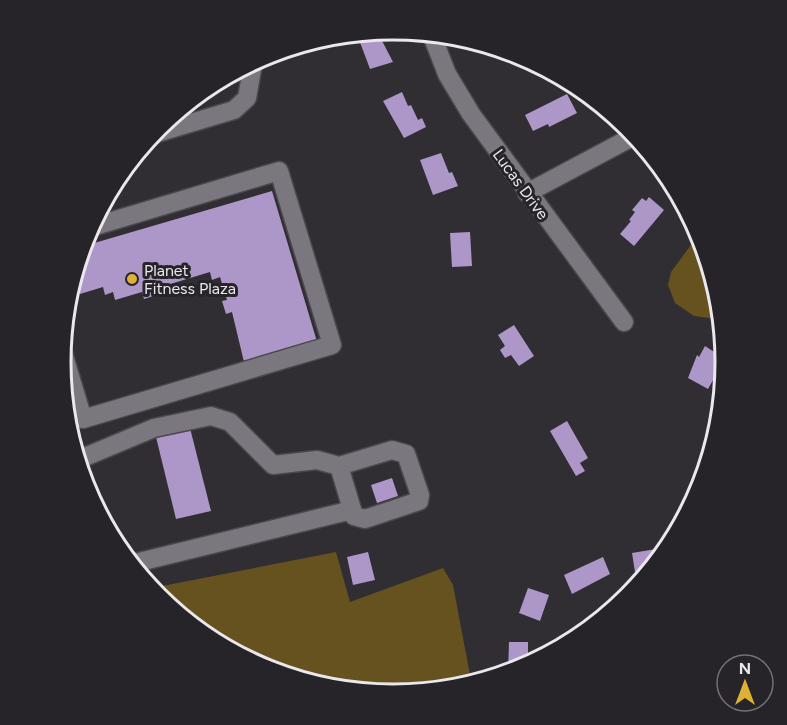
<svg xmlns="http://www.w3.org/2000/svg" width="787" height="725" viewBox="0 0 787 725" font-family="Figtree,sans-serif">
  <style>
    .forest { fill: #66521e }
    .building { fill: #ad97c8 }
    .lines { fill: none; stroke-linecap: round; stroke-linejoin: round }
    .minor-casing { stroke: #4a484d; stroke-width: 21 }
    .minor { stroke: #7a777e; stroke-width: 18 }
    .poi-dot { fill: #ddb133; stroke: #262329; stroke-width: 2 }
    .labels { text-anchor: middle; stroke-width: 6; stroke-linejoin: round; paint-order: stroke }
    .street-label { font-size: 16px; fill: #eae8ec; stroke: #262329 }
    .poi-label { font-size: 16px; fill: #eae8ec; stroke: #262329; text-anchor: start }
    .rim { fill: none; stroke: #eae8ec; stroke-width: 3 }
  </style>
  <rect width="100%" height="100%" fill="#302d33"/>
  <g class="forest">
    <polygon points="699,234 701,236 717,319 694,316 675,303 668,285 671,272"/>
    <polygon points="336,552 350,602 443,568 453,585 471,680 393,695 266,670 158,597 152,588"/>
  </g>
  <g class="building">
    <polygon points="378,33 393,62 370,69 358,37"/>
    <polygon points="402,92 408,106 411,105 418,120 422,118 426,127 404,138 383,101"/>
    <polygon points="567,94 577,113 549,127 548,124 533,131 525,115"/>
    <polygon points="441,153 449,173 452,172 458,186 433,195 420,160"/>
    <polygon points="272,191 318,345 251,365 249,360 244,362 232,312 226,314 222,301 227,300 220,277 212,280 210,272 167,285 169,291 144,299 142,292 115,300 113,292 105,295 103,287 80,294 77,284 84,246"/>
    <polygon points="649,197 664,210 634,246 620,234 631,221 629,220 635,212 632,210 642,198 646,201"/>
    <polygon points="470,232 472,266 452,267 450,233"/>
    <polygon points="514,325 534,356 519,366 511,355 505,358 500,350 505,346 498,335"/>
    <polygon points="705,346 725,359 708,389 688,378 697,355 699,357"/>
    <polygon points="567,421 588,458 580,463 585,471 576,476 550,431"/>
    <polygon points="190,428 211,511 176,519 156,437"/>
    <polygon points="392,478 398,496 377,503 371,485"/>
    <polygon points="662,548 647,570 635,572 632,553"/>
    <polygon points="368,552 375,580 353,585 347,557"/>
    <polygon points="603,557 610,574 572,594 564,575"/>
    <polygon points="528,588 549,595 540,621 519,613"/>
    <polygon points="509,642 528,642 528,665 520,670 508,672"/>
  </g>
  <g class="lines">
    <defs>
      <g id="minor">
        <polyline points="433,38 447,74 471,114 624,322"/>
        <polyline points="154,134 234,110 247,98 253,64"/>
        <polyline points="527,193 634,136"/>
        <polyline points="63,353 83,419 332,345 279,171 92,227"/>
        <polyline points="80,459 154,428 211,416 230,422 273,465 317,460 339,466 392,450 406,454 420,495 419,501 365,519 354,516 339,466"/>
        <polyline points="135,563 352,510"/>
      </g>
    </defs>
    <use href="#minor" class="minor-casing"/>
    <use href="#minor" class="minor"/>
  </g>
  <circle class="poi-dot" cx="132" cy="279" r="6"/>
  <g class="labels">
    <g class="street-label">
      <text transform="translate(521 184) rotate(54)" y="6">Lucas Drive</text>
    </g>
    <g class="poi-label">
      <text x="144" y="276">Planet<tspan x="144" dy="18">Fitness Plaza</tspan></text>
    </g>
  </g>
  <path d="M0 0H787V725H0ZM71 362a322 322 0 1 1 644 0a322 322 0 1 1-644 0Z" fill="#262329" fill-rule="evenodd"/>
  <path class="rim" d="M71 362a322 322 0 1 1 644 0a322 322 0 1 1-644 0Z"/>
  <g transform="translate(745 683)"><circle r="28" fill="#262329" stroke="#747277" stroke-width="1.5"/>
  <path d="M0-4.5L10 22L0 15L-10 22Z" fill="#ddb133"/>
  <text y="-9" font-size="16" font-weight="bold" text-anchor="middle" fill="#eae8ec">N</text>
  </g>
</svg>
